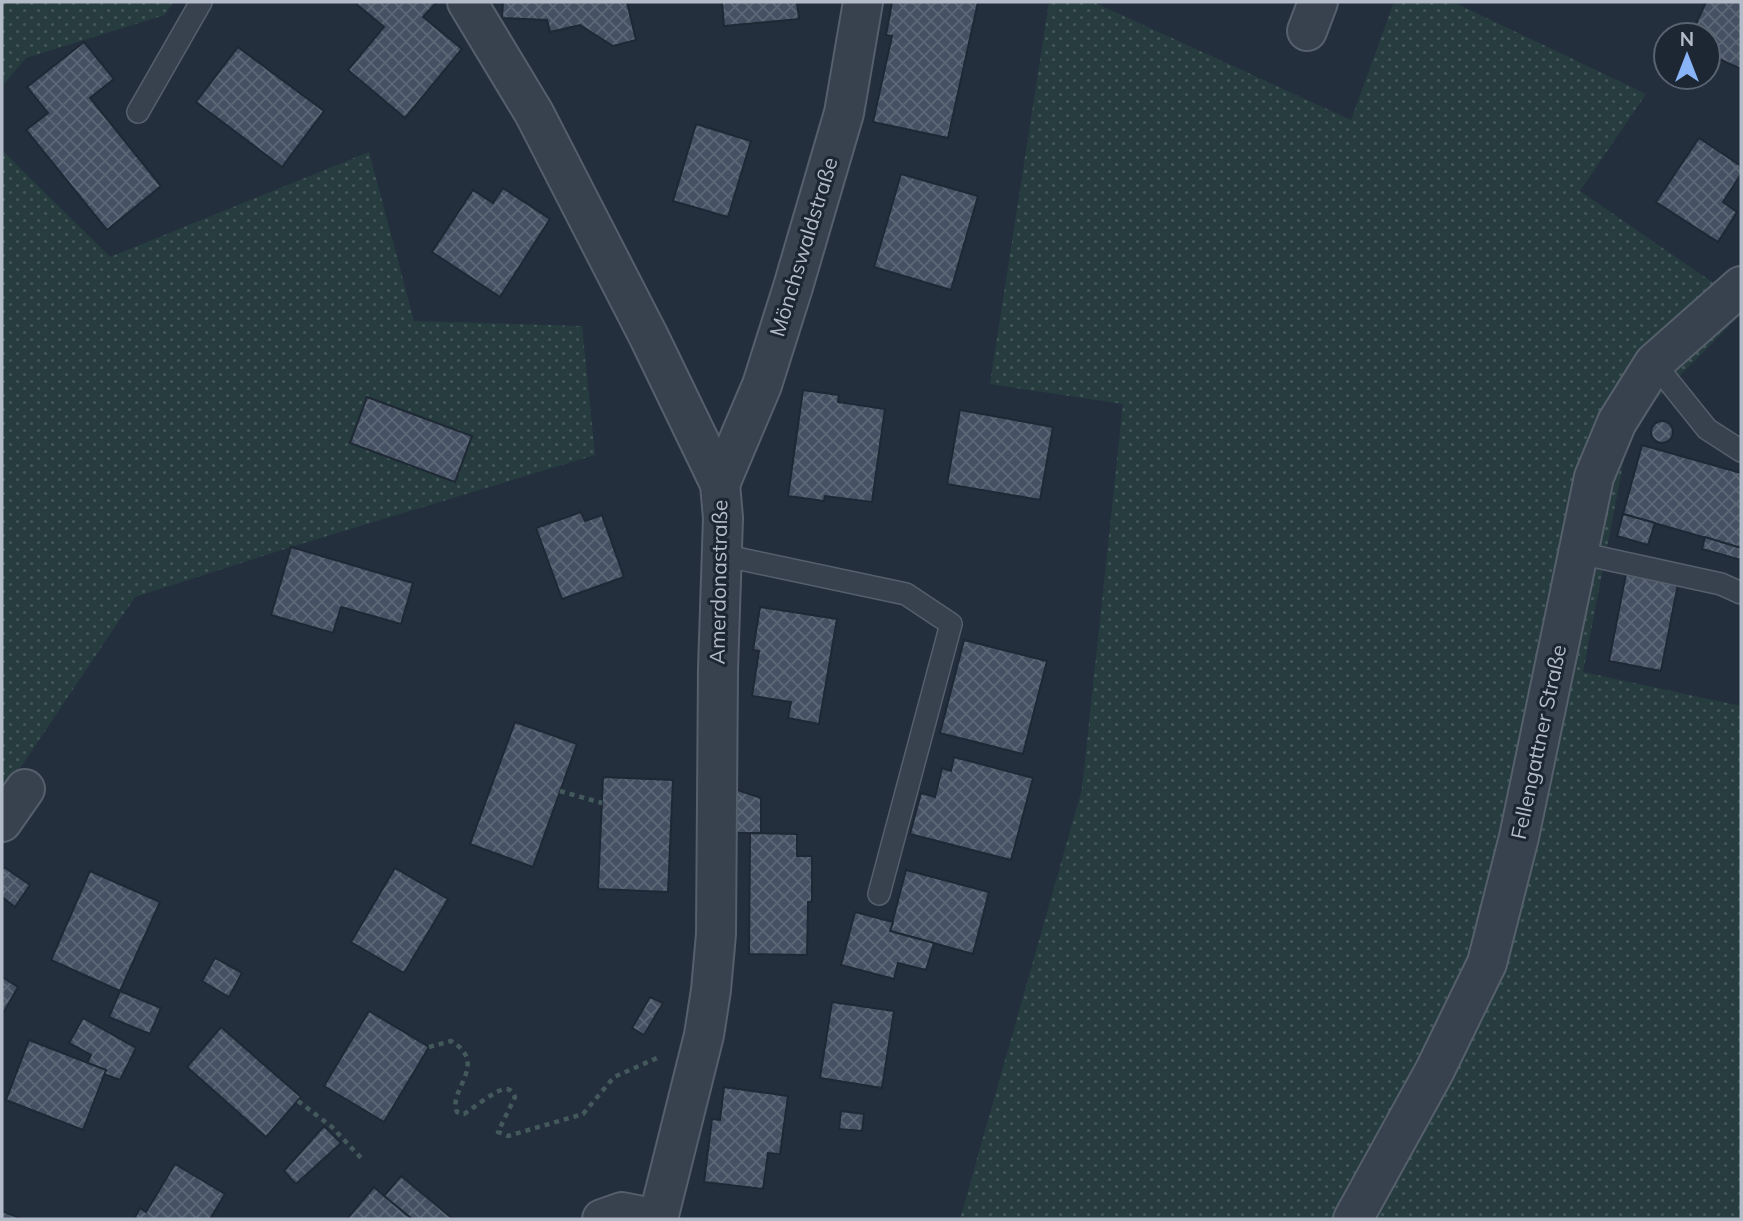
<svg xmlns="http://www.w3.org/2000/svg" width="1743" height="1221" viewBox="0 0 1743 1221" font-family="Mulish,sans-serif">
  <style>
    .grass { fill: url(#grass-dots) }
    .building { fill: url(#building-cross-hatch); stroke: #1f2835; stroke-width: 2 }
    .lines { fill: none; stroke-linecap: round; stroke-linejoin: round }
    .service-casing { stroke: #565f6c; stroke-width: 24 }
    .minor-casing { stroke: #565f6c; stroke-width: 42 }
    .path { stroke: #44595c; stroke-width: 4.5; stroke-dasharray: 5 5; stroke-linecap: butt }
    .service { stroke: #38414e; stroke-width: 21 }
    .minor { stroke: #38414e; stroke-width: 38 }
    .labels { text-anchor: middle; stroke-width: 6; stroke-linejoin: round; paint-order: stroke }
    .street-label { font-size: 21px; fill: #b4bcc9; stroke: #1d2633 }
  </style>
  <defs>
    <pattern id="grass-dots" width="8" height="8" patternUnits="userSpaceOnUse" patternTransform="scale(1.75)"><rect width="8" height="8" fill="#263c3f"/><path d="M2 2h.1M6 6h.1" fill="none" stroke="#435659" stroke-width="1.8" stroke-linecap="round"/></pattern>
    <pattern id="building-cross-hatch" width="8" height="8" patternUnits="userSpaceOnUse" patternTransform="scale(1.75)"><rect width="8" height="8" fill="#455162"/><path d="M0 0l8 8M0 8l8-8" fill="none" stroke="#5d6877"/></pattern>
  </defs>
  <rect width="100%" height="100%" fill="#242f3e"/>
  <g class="grass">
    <polygon points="2,2 173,2 165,15 26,58 2,86"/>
    <polygon points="1049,2 1093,2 1351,120 1394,2 1453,2 1646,94 1580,191 1741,302 1741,314 1652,404 1626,449 1583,672 1741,706 1741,1219 960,1219 1082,789 1123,404 990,384"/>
    <polygon points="2,150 110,257 369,152 414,321 582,326 595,455 291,547 135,597 2,795"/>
  </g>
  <g class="building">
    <polygon points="354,2 437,2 423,17 462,49 405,118 348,70 384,27"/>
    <polygon points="503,2 627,2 636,40 613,46 580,25 550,32 547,20 502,18"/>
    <polygon points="722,2 797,2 799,19 724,26"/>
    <polygon points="892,2 978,2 948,138 873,122 892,36 886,35"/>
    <polygon points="1706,2 1741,2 1741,69 1708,54 1708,35 1691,35"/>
    <polygon points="84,42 114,79 90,98 161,186 107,230 26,130 48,113 27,87"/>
    <polygon points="238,47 324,111 282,167 196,102"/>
    <polygon points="696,124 751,141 728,217 673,201"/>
    <polygon points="1699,138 1741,166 1741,174 1723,202 1737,212 1718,242 1656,202"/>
    <polygon points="901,174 978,196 951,290 874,267"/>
    <polygon points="503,188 550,219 500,297 432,252 473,190 493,203"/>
    <polygon points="803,390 839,395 838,402 885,409 872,502 825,496 824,501 788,496"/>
    <polygon points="367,397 472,436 455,482 350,443"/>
    <polygon points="960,410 1053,427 1040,500 947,484"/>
    <circle cx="1662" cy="432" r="11"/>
    <polygon points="1642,445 1741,473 1741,548 1623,514"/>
    <polygon points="581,512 585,521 602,515 624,577 562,599 536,528"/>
    <polygon points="1623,514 1655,523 1648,545 1617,536"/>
    <polygon points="1705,537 1741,548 1741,560 1702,549"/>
    <polygon points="291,547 413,583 401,624 341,607 333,633 271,615"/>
    <polygon points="1626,574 1678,584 1661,671 1609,661"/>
    <polygon points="760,607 837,619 819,724 788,718 791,702 752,696 759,651 753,650"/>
    <polygon points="964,640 1047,661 1023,754 940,733"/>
    <polygon points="515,722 577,744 533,867 470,844"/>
    <polygon points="954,757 1033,778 1011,860 910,834 921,793 935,797 942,768 951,771"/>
    <polygon points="603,777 673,780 668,892 598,889"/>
    <polygon points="729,787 761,798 761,833 729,833"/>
    <polygon points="750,833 797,834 797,856 812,856 812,902 808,902 807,955 749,954"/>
    <polygon points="4,867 30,885 15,907 2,897 2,870"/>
    <polygon points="395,868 448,899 404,973 351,942"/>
    <polygon points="906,870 989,892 973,954 890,931"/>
    <polygon points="90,871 160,902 120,991 51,960"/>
    <polygon points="855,912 893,922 890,931 934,943 926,970 898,963 894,979 841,965"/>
    <polygon points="215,958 242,973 229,997 202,981"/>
    <polygon points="2,977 18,987 2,1015"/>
    <polygon points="120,991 161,1008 150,1034 109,1017"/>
    <polygon points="650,997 663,1003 644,1035 632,1028"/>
    <polygon points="832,1002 894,1011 882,1088 820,1078"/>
    <polygon points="369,1011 429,1047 384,1122 324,1086"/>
    <polygon points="83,1018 136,1048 120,1080 104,1074 106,1070 87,1063 91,1055 69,1043"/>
    <polygon points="221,1027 301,1097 266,1137 187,1067"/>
    <polygon points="29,1040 106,1070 83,1130 6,1100"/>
    <polygon points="724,1087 788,1096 780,1154 768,1153 763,1189 704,1182 712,1119 720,1120"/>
    <polygon points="841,1111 864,1114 862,1131 839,1129"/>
    <polygon points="324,1126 341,1143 296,1184 284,1171"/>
    <polygon points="175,1164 225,1194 210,1219 134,1219 140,1208 146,1212"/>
    <polygon points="401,1176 453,1219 412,1219 384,1196"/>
    <polygon points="374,1187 384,1196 412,1219 347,1219"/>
    <polygon points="2,1211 22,1219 2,1219"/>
  </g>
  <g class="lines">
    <defs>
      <g id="service">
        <polyline points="138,112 201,2"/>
        <polyline points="1654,363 1707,429 1741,451"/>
        <polyline points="1579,553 1721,584 1741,593"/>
        <polyline points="722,555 906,594 951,624 879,894"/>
      </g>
      <g id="minor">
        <polyline points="467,2 534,113 649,337 720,484 723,518 718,669 716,934 711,990 704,1035 658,1219"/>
        <polyline points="1307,31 1318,2"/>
        <polyline points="720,484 762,385 793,287 844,113 863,2"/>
        <polyline points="2,822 25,789"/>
        <polyline points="602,1219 622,1212 657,1219"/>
        <polyline points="1353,1219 1435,1070 1487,963 1519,837 1594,477 1617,422 1654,363 1741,286"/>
      </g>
    </defs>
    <use href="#service" class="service-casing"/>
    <use href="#minor" class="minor-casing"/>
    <g class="path">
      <polyline points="560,791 602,803"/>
      <path d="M 429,1047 L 451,1041 C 490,1064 447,1090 457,1112 L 464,1114 C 472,1109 498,1088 506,1089 C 511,1089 513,1093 515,1097 L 498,1132 L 508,1136 L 583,1114 L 614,1077 L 657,1058"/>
      <polyline points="298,1101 332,1127 362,1159"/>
    </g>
    <use href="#service" class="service"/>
    <use href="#minor" class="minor"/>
  </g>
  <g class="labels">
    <g class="street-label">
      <text transform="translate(804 247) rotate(-73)" y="7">Mönchswaldstraße</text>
      <text transform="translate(719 582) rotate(-89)" y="7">Amerdonastraße</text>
      <text transform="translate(1539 742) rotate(-78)" y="7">Fellengattner Straße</text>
    </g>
  </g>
  <rect width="1743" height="1221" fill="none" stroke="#b4bcc9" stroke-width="7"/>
  <g transform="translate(1687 56)"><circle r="33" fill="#1d2633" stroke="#59626f" stroke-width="2"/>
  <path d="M0-5L12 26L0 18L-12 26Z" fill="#8ab4f8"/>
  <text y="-10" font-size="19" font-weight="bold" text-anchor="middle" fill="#b4bcc9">N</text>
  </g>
</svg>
